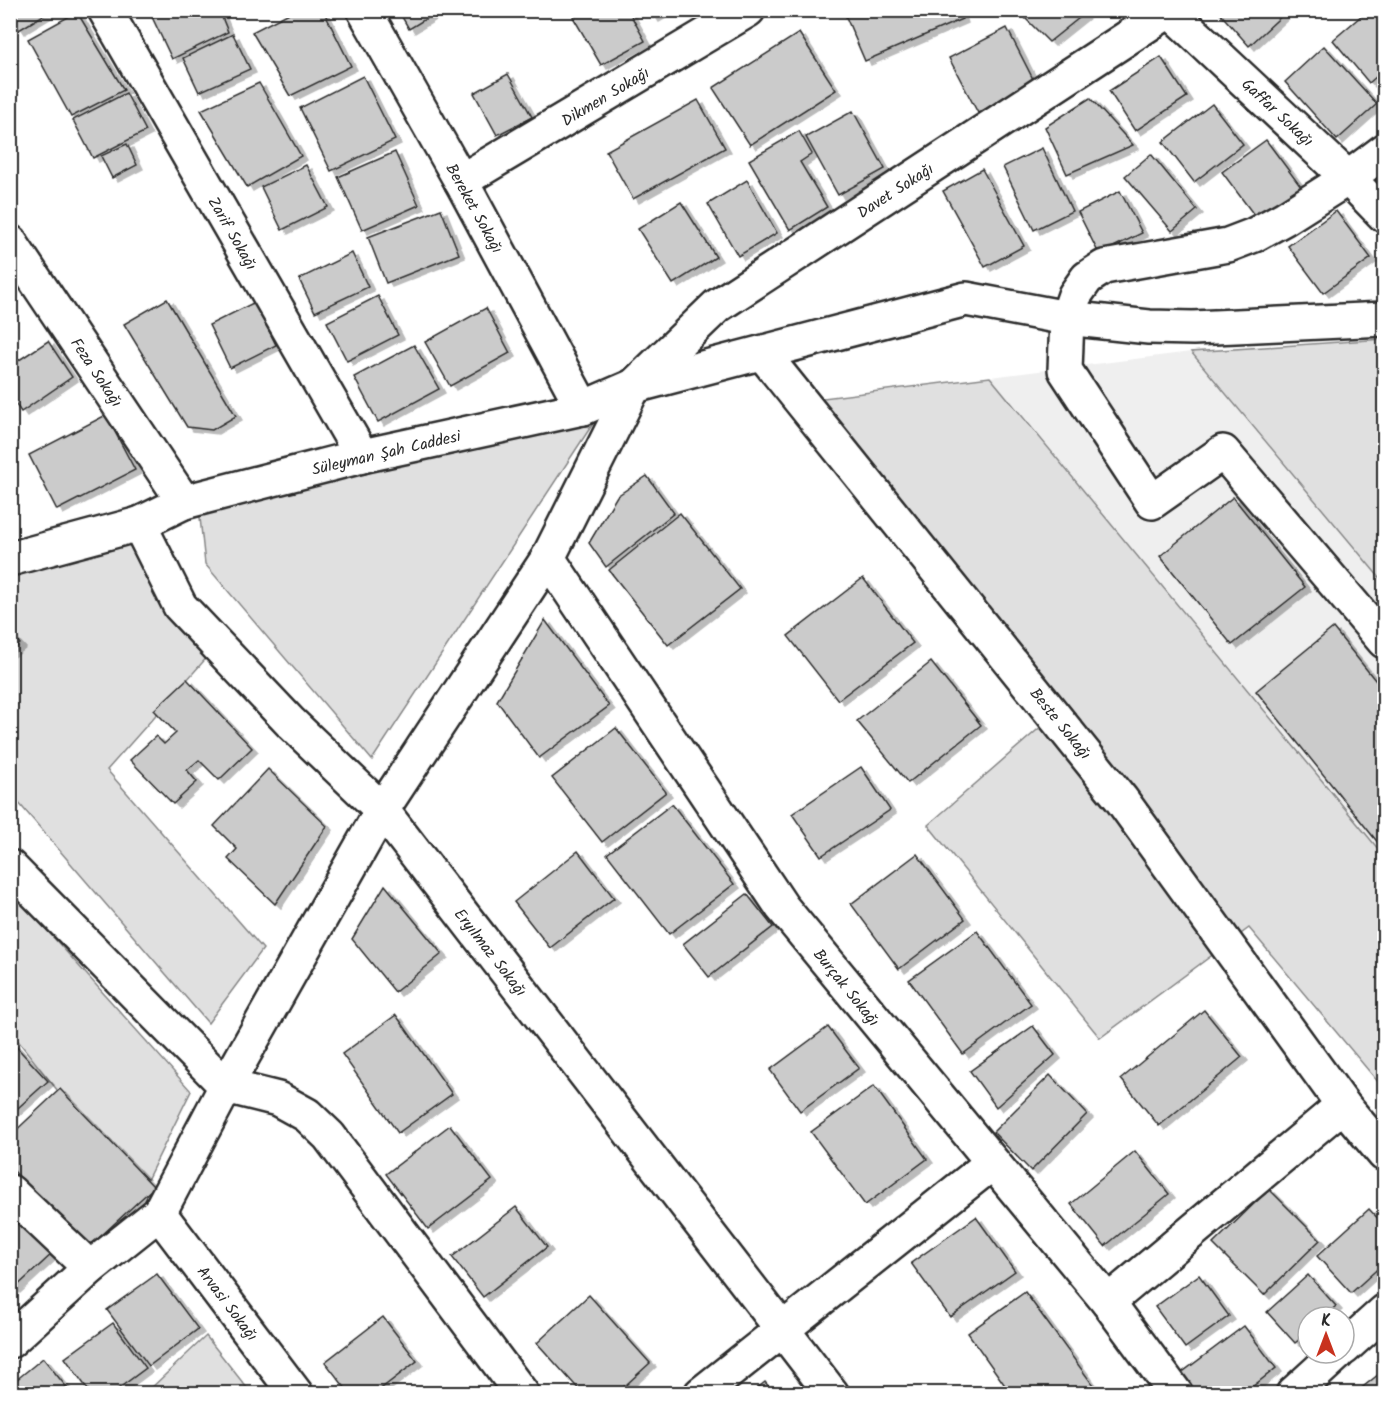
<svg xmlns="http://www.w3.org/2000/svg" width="1395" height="1404" viewBox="0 0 1395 1404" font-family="Kalam,sans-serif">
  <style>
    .built { fill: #efefef }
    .green { fill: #e0e0e0; stroke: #868686; stroke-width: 1.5 }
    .building { fill: #cbcbcb; stroke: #2b2b2b; stroke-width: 1.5; filter: url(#shadow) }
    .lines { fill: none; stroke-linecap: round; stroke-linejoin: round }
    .minor-casing { stroke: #2b2b2b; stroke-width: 38 }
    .minor { stroke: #fff; stroke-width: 33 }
    .labels { text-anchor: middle; stroke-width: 4.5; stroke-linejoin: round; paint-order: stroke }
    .street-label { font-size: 16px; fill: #2b2b2b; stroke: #fff }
  </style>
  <defs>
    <filter id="shadow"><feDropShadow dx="6" dy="4" stdDeviation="0" flood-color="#0004"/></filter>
  </defs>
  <rect width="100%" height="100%" fill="#fff"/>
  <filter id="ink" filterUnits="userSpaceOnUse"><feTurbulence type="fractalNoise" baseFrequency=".0167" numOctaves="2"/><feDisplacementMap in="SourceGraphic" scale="12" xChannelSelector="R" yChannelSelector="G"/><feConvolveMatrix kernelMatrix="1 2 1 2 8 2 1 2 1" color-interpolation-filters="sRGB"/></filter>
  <g filter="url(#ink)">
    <polygon class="built" points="1191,352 1384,583 1384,856 990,377"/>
    <g class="green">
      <polygon points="1384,339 1384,583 1191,352"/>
      <polygon points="990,377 1384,856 1384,1089 1249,928 1100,1038 928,825 1067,704 815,399"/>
      <polygon points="596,419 372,760 205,564 199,508"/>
      <polygon points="141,527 218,645 107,770 263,949 208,1023 11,794 10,568"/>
      <polygon points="10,889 191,1091 140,1194 11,1032"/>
      <polygon points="206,1336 251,1393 146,1393"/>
    </g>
    <g class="building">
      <polygon points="10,10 52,10 19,30 10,16"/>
      <polygon points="164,10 219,10 228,32 172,59 152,17"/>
      <polygon points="295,10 323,10 351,66 290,96 252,32"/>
      <polygon points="398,10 440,10 409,29"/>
      <polygon points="584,10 628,10 645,41 601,65 573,17"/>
      <polygon points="648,10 667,10 653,18"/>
      <polygon points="843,10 959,10 962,19 865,61"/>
      <polygon points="1017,10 1089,10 1049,42"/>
      <polygon points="1217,10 1288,10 1249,46"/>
      <polygon points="1368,10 1378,10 1384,18 1384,70 1369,83 1333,40"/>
      <polygon points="77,12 124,90 71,117 28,39"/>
      <polygon points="1007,28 1035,83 978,113 949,58"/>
      <polygon points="799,33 836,90 750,145 713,88"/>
      <polygon points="233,34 250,69 199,92 183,58"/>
      <polygon points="1324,46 1377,104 1337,140 1285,82"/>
      <polygon points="1161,57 1187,97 1135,131 1109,91"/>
      <polygon points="508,74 532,117 497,135 474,93"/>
      <polygon points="363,76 395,140 331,171 300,108"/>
      <polygon points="259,83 301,156 247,187 201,110"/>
      <polygon points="126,93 146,131 93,158 73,120"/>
      <polygon points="1090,98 1133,145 1067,174 1045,127"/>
      <polygon points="698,100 725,148 633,199 606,151"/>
      <polygon points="1212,104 1243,144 1194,182 1163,142"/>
      <polygon points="853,111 885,169 838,195 806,137"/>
      <polygon points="799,131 812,154 800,162 827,207 790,230 749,160"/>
      <polygon points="1266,140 1301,187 1257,219 1222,172"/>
      <polygon points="127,144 137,165 112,178 101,156"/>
      <polygon points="1042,148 1072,211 1034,230 1003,167"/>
      <polygon points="395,152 419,205 362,230 338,177"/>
      <polygon points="1151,154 1197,210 1172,231 1125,176"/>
      <polygon points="306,165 328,207 282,230 261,187"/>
      <polygon points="982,169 1024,246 985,267 943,191"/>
      <polygon points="747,180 777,233 738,256 708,204"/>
      <polygon points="1120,191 1142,233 1099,254 1078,212"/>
      <polygon points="681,202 716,257 673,284 638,229"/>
      <polygon points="441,209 459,254 386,283 368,237"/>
      <polygon points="1336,211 1371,258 1323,293 1288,246"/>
      <polygon points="352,253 368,287 315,312 299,279"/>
      <polygon points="378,296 398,335 347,361 327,322"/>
      <polygon points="167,299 236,416 212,430 187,427 124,324"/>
      <polygon points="255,302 276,345 230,368 209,325"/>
      <polygon points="486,308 510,353 450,386 425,342"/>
      <polygon points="48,341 72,377 21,412 10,396 10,366"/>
      <polygon points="414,345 439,389 378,422 354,377"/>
      <polygon points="106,415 135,470 57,510 29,455"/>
      <polygon points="647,476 674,513 606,567 589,543 617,496"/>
      <polygon points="1233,497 1305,587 1232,645 1160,556"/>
      <polygon points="680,513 740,589 668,645 609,570"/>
      <polygon points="863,578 913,643 838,700 788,636"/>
      <polygon points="545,620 609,706 539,758 497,701"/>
      <polygon points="1333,628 1384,691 1384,850 1256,691"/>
      <polygon points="10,633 20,644 10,652"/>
      <polygon points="931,662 981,725 908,783 857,721"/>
      <polygon points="187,679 252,748 219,780 199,760 187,770 197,782 173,804 130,760 156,736 164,744 176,733 154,710"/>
      <polygon points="616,728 666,792 602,842 552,778"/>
      <polygon points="861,767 890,810 821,856 792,814"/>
      <polygon points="268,769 327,826 275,904 228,859 237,849 214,826"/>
      <polygon points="672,804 734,884 669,934 607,854"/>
      <polygon points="578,851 614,898 550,948 514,902"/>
      <polygon points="917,854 965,919 899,969 851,904"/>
      <polygon points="385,885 442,954 395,992 352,939"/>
      <polygon points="747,894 773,927 709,977 683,944"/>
      <polygon points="977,931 1031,1004 963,1054 909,980"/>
      <polygon points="1204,1010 1242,1057 1159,1126 1121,1079"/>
      <polygon points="396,1015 452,1094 398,1133 342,1054"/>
      <polygon points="1033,1026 1055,1055 996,1107 970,1071"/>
      <polygon points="828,1027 859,1068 800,1111 770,1070"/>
      <polygon points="10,1040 48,1081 10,1115"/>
      <polygon points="1050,1075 1087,1114 1031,1171 993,1132"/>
      <polygon points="874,1086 927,1159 865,1205 811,1132"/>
      <polygon points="60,1089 154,1187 88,1248 10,1167 10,1136"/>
      <polygon points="450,1125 492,1180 428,1229 386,1174"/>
      <polygon points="1135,1151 1169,1194 1105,1246 1071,1204"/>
      <polygon points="1269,1189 1320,1240 1264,1295 1213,1244"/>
      <polygon points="516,1207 547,1247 483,1297 452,1257"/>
      <polygon points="1369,1209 1384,1225 1384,1263 1351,1293 1317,1256"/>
      <polygon points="10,1215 54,1252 14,1289 10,1285"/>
      <polygon points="976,1217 1015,1271 950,1317 911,1263"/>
      <polygon points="157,1274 198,1329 149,1366 107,1310"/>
      <polygon points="1199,1275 1229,1316 1185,1348 1155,1307"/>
      <polygon points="1308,1275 1336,1306 1324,1317 1308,1317 1308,1332 1295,1343 1267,1312"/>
      <polygon points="1025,1292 1093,1385 1082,1394 1011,1394 968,1333"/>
      <polygon points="589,1295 650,1363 616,1394 583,1394 537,1343"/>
      <polygon points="383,1317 417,1361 374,1394 350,1394 325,1362"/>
      <polygon points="113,1323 146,1368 111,1394 91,1394 65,1358"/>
      <polygon points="1244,1326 1276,1368 1243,1394 1195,1394 1180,1374"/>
      <polygon points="43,1358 72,1394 10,1394 10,1385"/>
      <polygon points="1384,1370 1384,1394 1360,1394 1358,1391"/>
      <polygon points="765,1382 775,1394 750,1394"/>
    </g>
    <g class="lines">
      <defs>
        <g id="minor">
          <polyline points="105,10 362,456"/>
          <polyline points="364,10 461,181 583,408"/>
          <polyline points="1169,10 1348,178 1384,215"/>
          <polyline points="1384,151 1348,178 1285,218 1254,235 1228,245 1104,267 1087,278 1075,295 1067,318 1065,370 1152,502 1223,452 1384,641"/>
          <polyline points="461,181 748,10"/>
          <polyline points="10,242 184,502"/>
          <polyline points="763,354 1121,799 1343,1105"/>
          <polyline points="139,524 180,606 291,723 382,810 832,1394"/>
          <polyline points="548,558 782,907 1108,1302 1176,1394"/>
          <polyline points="10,559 139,524 184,502 362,456 583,408 634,386 966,299 1067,318 1149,327 1193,328 1384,319"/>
          <polyline points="10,867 226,1086 159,1213 90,1268 10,1341"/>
          <polyline points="10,1192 90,1268"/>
          <polyline points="159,1213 296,1394"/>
          <polyline points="1108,1302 1343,1105 1384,1154"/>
          <polyline points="1344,1348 1384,1312"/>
          <polyline points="522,1394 329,1136 307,1115 278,1099 226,1086 382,810 548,558 634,386 717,306 1170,10"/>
          <polyline points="701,1394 992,1163"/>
          <polyline points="1293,1394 1338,1353"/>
        </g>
      </defs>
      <use href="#minor" class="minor-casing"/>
      <use href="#minor" class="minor"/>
    </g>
  </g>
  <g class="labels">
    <g class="street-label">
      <text transform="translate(605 96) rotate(-31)" y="6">Dikmen Sokağı</text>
      <text transform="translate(1278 112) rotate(43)" y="6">Gaffar Sokağı</text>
      <text transform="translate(895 190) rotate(-33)" y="6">Davet Sokağı</text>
      <text transform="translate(475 208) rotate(61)" y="6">Bereket Sokağı</text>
      <text transform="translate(233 233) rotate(60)" y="6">Zarif Sokağı</text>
      <text transform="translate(97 372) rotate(56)" y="6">Feza Sokağı</text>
      <text transform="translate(386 452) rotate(-13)" y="6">Süleyman Şah Caddesi</text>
      <text transform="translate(1061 723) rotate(51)" y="6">Beste Sokağı</text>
      <text transform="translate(491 952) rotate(52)" y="6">Eryılmaz Sokağı</text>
      <text transform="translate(847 987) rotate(51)" y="6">Burçak Sokağı</text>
      <text transform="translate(228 1303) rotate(53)" y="6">Arvasi Sokağı</text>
    </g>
  </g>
  <rect width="1395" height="1404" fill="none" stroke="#fff" stroke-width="36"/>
  <rect x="18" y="18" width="1359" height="1368" fill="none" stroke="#2b2b2b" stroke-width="2" filter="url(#ink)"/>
  <g transform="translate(1326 1335)"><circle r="28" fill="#ffffff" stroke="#aaaaaa" stroke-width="1.5"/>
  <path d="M0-4.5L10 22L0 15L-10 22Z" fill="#c8321e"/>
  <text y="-9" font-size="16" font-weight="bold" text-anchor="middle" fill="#2b2b2b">K</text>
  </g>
</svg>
